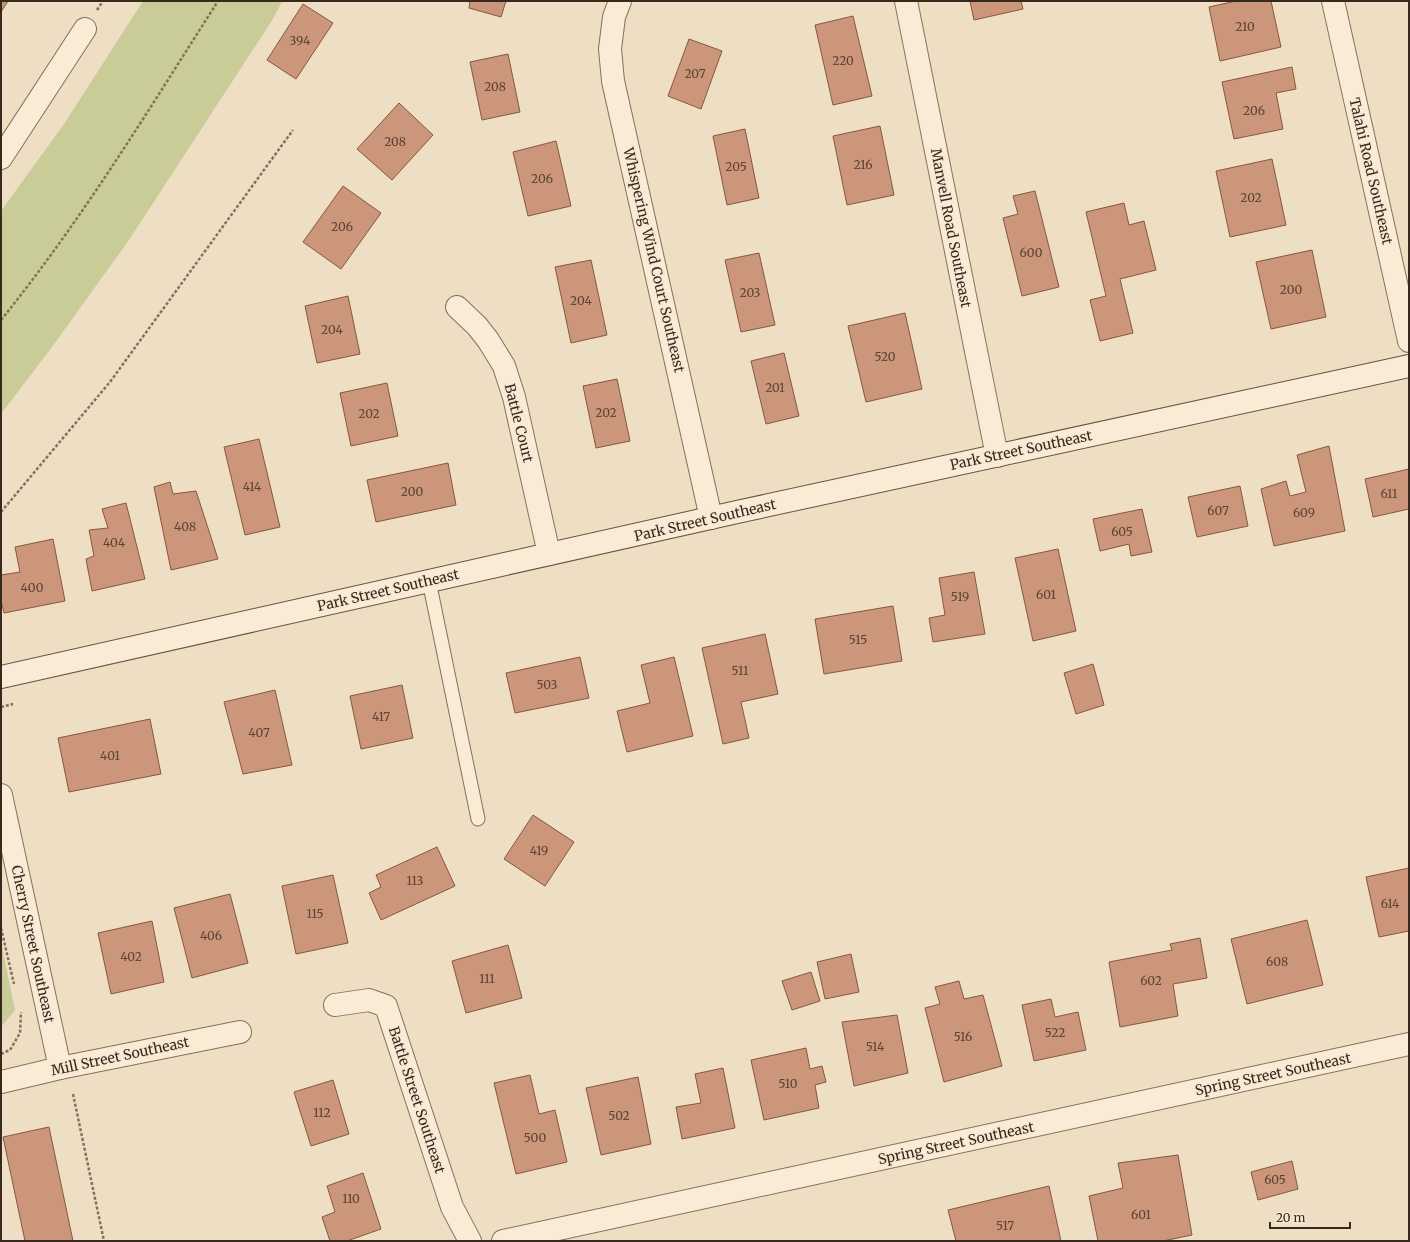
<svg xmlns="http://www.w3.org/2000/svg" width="1410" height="1242" viewBox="0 0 1410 1242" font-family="Merriweather,serif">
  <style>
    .green { fill: #c9cc97 }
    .building { fill: #cb9679; stroke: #875740 }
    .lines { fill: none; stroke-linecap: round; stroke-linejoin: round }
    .lane-casing { stroke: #886f5a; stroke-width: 15 }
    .street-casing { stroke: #886f5a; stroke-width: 24 }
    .secondary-casing { stroke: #69513d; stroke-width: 24 }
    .path { stroke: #886f5a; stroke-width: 2.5; stroke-dasharray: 3 2; stroke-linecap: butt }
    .lane { stroke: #f8ecd6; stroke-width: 13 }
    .street { stroke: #f8ecd6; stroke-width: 22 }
    .secondary { stroke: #f8ecd6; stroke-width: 22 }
    .labels { text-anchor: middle; stroke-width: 3; stroke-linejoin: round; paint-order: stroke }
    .number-label { font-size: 12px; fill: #5d4435 }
    .street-label { font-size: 14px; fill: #38291e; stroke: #f5e9d3 }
  </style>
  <rect width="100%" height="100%" fill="#eedec3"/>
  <g class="green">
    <polygon points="143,1 282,1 273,19 129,240 52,347 1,414 1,211 64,124"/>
    <polygon points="1,942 15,1010 1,1027"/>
  </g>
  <g class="building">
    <polygon points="1,1 8,1 1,12"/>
    <polygon points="470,1 506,1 501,17 469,8"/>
    <polygon points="970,1 1021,1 1023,9 974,20"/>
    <polygon points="1236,1 1271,1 1281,47 1220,61 1209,7"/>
    <polygon points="303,4 333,23 296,79 267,60"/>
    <polygon points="853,16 872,96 833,105 815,25"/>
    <polygon points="689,39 722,51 701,109 668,96"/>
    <polygon points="508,54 520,112 482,120 470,62"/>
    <polygon points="1292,67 1296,89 1276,93 1283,129 1234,139 1222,82"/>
    <polygon points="399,103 433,135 392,180 357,149"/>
    <polygon points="880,126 894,195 847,205 833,136"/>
    <polygon points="745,129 759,198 727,205 713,136"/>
    <polygon points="556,141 571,206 528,216 513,152"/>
    <polygon points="1272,159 1286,225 1230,237 1216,171"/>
    <polygon points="343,186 381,213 341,269 303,242"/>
    <polygon points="1035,191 1059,287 1022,296 1003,218 1018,214 1013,196"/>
    <polygon points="1124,203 1129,225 1144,221 1156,270 1120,279 1133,333 1100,341 1090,300 1106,296 1086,212"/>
    <polygon points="1312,250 1326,317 1271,329 1256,262"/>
    <polygon points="759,253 775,325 741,332 725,260"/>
    <polygon points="591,260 607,335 571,343 555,267"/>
    <polygon points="348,296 360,354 317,363 305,306"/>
    <polygon points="905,313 922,389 866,402 848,326"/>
    <polygon points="784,353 799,416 766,424 751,361"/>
    <polygon points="617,379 630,441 596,448 583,386"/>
    <polygon points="387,383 398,436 351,446 340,393"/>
    <polygon points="259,439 280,527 245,535 224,447"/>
    <polygon points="1329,446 1345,531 1274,546 1261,489 1286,481 1290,496 1306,492 1297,455"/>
    <polygon points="448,463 456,505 376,522 367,480"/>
    <polygon points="1409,469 1409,509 1373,517 1365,479"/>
    <polygon points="170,482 173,494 196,491 218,559 171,570 154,487"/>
    <polygon points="1240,486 1248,526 1197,537 1188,497"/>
    <polygon points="126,503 145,579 92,591 86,559 94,556 89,530 108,528 102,509"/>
    <polygon points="1142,509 1152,552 1131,556 1129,544 1100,551 1093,519"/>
    <polygon points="53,539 65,601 4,613 1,601 1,575 20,572 15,547"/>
    <polygon points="1058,549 1076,631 1033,641 1015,558"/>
    <polygon points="974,572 985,634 933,642 929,618 945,615 939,578"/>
    <polygon points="893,606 902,661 824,674 815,619"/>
    <polygon points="765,634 778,694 741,702 749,738 723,744 702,648"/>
    <polygon points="580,657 589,698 515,713 506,673"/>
    <polygon points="674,657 693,736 627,752 617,711 650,703 641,665"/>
    <polygon points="1093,664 1104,705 1076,714 1064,673"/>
    <polygon points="402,685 413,738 361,749 350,696"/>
    <polygon points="275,690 292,765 243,774 224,702"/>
    <polygon points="150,719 161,774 69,792 58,738"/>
    <polygon points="533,815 574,842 545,886 504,859"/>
    <polygon points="437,847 455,886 381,920 369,893 381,887 376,875"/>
    <polygon points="1409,868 1409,931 1379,937 1366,877"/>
    <polygon points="333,875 348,943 296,954 282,886"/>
    <polygon points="230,894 248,963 192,978 174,908"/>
    <polygon points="1307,920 1323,985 1247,1004 1231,939"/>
    <polygon points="152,921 164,982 111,994 98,933"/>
    <polygon points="1200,938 1207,978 1173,984 1178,1016 1120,1027 1109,962 1172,950 1170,944"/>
    <polygon points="508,945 522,998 466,1013 452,961"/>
    <polygon points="851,954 859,992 825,999 817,962"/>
    <polygon points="811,972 820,1001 792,1010 782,981"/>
    <polygon points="959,981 964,999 983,995 1002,1066 944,1082 925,1008 940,1004 935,987"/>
    <polygon points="1051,999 1055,1017 1078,1012 1086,1050 1034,1061 1022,1005"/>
    <polygon points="897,1015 908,1073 854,1086 842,1022"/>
    <polygon points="806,1048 810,1069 822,1066 826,1082 815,1085 819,1108 764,1120 751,1060"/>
    <polygon points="723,1068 735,1128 682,1139 676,1107 701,1103 695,1074"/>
    <polygon points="530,1075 539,1114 555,1110 567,1162 516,1174 494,1083"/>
    <polygon points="638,1077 651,1144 601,1155 586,1088"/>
    <polygon points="333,1080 349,1134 311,1146 294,1092"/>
    <polygon points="49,1127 73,1241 25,1241 3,1137"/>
    <polygon points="1178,1155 1192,1235 1163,1241 1098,1241 1089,1196 1123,1188 1118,1163"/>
    <polygon points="1292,1161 1298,1189 1258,1200 1251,1172"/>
    <polygon points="363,1173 381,1229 347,1241 330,1241 322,1217 335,1212 327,1186"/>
    <polygon points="1049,1186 1061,1241 956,1241 948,1210"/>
  </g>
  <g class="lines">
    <defs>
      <polyline id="lane" points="429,581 478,819"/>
      <g id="street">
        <polyline points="620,1 614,17 610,49 613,81 711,518"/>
        <polyline points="906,1 997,456"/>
        <polyline points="1333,1 1409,341"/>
        <polyline points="1,158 85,29"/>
        <polyline points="457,307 477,326 488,340 504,366 514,397 549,554"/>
        <polyline points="1,795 60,1068"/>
        <polyline points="335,1005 369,1000 386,1006 452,1207 470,1241"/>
        <polyline points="1,1082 60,1068 240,1032"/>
        <polyline points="503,1241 1409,1044"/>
      </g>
      <polyline id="secondary" points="1,677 737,512 1409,366"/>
    </defs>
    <use href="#lane" class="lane-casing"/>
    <use href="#street" class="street-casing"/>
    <use href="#secondary" class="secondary-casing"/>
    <g class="path">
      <polyline points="97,10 103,1"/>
      <path d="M 1,320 C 82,220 149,109 218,1"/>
      <polyline points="1,512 110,382 293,130"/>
      <polyline points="1,707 13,704"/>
      <polyline points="1,928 14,984"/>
      <polyline points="1,1054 10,1050 20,1033 21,1012"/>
      <polyline points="73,1094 104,1241"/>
    </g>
    <use href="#lane" class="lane"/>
    <use href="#street" class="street"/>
    <use href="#secondary" class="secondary"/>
  </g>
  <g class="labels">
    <g class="number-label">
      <text x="1245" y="31">210</text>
      <text x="300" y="45">394</text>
      <text x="843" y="65">220</text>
      <text x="695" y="78">207</text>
      <text x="495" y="91">208</text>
      <text x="1254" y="115">206</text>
      <text x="395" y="146">208</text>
      <text x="863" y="169">216</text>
      <text x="736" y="171">205</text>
      <text x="542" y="183">206</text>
      <text x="1251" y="202">202</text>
      <text x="342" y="231">206</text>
      <text x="1031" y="257">600</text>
      <text x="1291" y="294">200</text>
      <text x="750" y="297">203</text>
      <text x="581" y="305">204</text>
      <text x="332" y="334">204</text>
      <text x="885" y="361">520</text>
      <text x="775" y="392">201</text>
      <text x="606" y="417">202</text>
      <text x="369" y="418">202</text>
      <text x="252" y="491">414</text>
      <text x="412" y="496">200</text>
      <text x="1389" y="498">611</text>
      <text x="1218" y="515">607</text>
      <text x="1304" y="517">609</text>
      <text x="185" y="531">408</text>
      <text x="1122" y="536">605</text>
      <text x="114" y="547">404</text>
      <text x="32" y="592">400</text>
      <text x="1046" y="599">601</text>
      <text x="960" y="601">519</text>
      <text x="858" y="644">515</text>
      <text x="740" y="675">511</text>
      <text x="547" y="689">503</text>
      <text x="381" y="721">417</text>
      <text x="259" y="737">407</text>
      <text x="110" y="760">401</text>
      <text x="539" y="855">419</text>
      <text x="415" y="885">113</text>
      <text x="1390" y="908">614</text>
      <text x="315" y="918">115</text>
      <text x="211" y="940">406</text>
      <text x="131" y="961">402</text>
      <text x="1277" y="966">608</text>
      <text x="487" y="983">111</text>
      <text x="1151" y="985">602</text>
      <text x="1055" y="1037">522</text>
      <text x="963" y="1041">516</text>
      <text x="875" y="1051">514</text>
      <text x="788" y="1088">510</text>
      <text x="322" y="1117">112</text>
      <text x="619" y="1120">502</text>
      <text x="535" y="1142">500</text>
      <text x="1275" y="1184">605</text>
      <text x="351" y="1203">110</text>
      <text x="1141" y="1219">601</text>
      <text x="1005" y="1230">517</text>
    </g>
    <g class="street-label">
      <text transform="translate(1371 171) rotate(77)" y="5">Talahi Road Southeast</text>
      <text transform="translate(951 228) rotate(79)" y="5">Manvell Road Southeast</text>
      <text transform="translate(654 260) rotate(77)" y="5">Whispering Wind Court Southeast</text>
      <text transform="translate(519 423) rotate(76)" y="5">Battle Court</text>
      <text transform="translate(1021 450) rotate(-12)" y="5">Park Street Southeast</text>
      <text transform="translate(705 520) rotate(-13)" y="5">Park Street Southeast</text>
      <text transform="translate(388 590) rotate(-13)" y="5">Park Street Southeast</text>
      <text transform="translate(33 944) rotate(78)" y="5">Cherry Street Southeast</text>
      <text transform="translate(120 1056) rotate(-12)" y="5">Mill Street Southeast</text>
      <text transform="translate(1273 1074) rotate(-12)" y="5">Spring Street Southeast</text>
      <text transform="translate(417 1100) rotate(72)" y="5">Battle Street Southeast</text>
      <text transform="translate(956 1143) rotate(-12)" y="5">Spring Street Southeast</text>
    </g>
  </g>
  <rect width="1410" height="1242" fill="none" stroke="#38291e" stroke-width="4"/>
  <path d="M1270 1222v6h80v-6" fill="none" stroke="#38291e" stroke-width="2"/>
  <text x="1276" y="1222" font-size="12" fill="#38291e" stroke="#f5e9d3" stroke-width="3" paint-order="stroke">20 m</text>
</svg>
